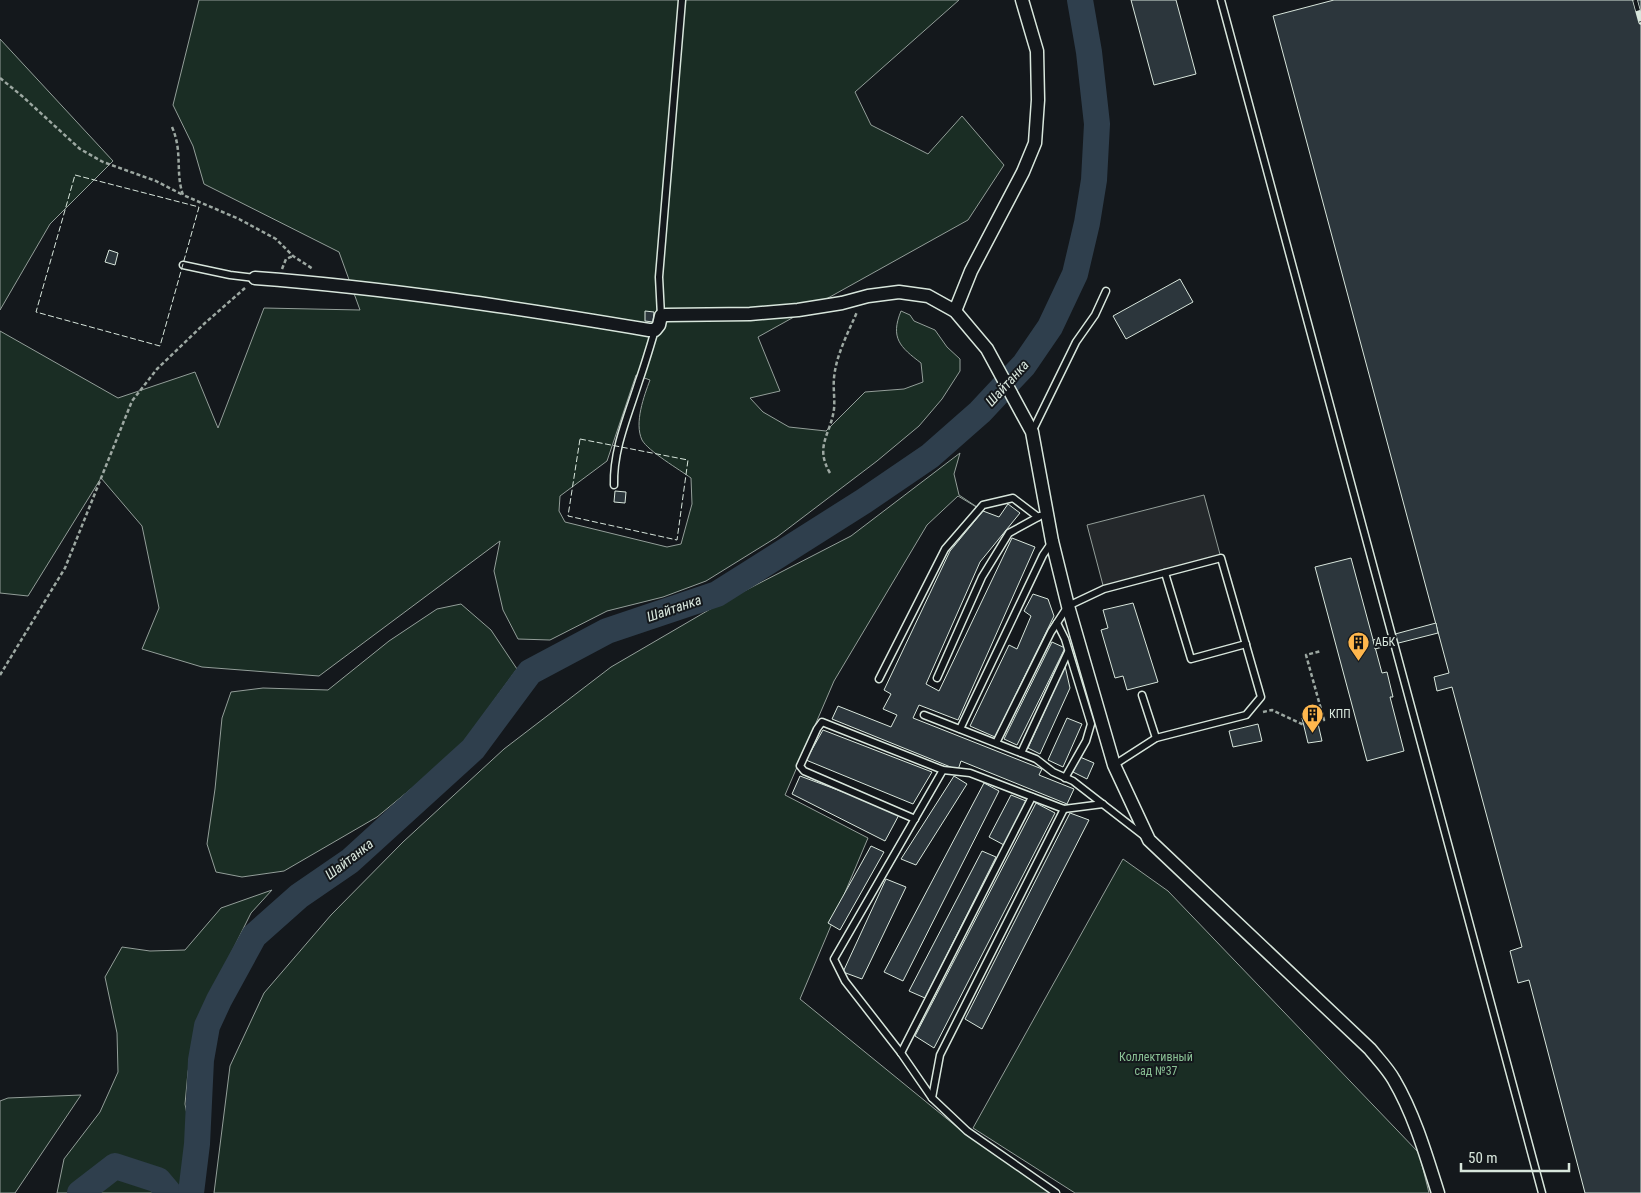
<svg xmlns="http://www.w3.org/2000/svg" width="1641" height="1193" viewBox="0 0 1641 1193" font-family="'Roboto Condensed',sans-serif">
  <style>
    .green { fill: #1a2d24; stroke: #939e99; fill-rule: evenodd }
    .parking { fill: #24282b; stroke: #939e99 }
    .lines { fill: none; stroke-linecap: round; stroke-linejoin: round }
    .river { stroke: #2f3f4d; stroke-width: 26 }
    .building { fill: #2c363c; stroke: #d8e6dc }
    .lane-casing { stroke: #d8e6dc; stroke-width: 9 }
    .street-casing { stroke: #d8e6dc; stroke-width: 15 }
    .path { stroke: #9da8a2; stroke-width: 2.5; stroke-dasharray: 4 2.5; stroke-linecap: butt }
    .lane { stroke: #14181c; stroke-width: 6 }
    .street { stroke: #14181c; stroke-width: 12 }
    .rail-casing { stroke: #d8e6dc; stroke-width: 5.5 }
    .rail { stroke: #14181c; stroke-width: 4; stroke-dasharray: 11; stroke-linecap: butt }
    .fence { stroke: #d8e6dc; stroke-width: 1; stroke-dasharray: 6 2.5; stroke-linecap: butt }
    .labels { text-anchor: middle; stroke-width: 4; stroke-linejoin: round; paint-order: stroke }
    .poi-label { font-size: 12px; fill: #d8e6dc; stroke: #14181c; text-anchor: start }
    .park-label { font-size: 12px; fill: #8ac095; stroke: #14181c }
    .water-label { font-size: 14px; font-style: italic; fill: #d8e6dc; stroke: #14181c }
  </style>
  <rect width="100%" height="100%" fill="#14181c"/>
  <g class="green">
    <path d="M 199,0 L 959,0 L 855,92 L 871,125 L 928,154 L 962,116 L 1004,165 L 968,220 L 758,337 L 780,391 L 750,398 L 763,412 L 789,427 L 826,431 L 865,392 L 904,389 L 923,382 L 921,363 C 900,347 890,338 901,311 L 910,315 L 914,321 L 935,330 L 947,347 L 960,359 L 960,371 L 942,399 L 919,426 L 877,461 L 777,537 L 706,581 L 663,597 L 607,611 L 550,640 L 518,639 L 503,610 L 494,571 L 500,541 L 319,676 L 202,667 L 142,649 L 159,608 L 142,526 L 101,478 L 28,596 L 0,593 L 0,331 L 118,398 L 195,372 L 218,428 L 264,308 L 360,310 L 339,252 L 204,184 L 193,146 L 173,105 ZM 636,375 L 650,380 C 644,396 634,423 642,440 C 648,451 680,470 691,478 L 692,504 L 681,544 L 667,547 L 565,522 L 559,511 L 560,496 L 607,461 Z"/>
    <polygon points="0,39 113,161 50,224 0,310"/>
    <polygon points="960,453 954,474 959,495 983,511 958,496 927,525 834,681 785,795 868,838 800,999 968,1136 1057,1193 214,1193 230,1066 264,993 331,915 403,842 504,749 611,667 719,604 851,536"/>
    <polygon points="461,604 491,630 517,669 457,751 377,817 284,871 242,877 216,872 207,844 215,789 222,718 231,692 263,688 328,690 389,641 437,609"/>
    <polygon points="1123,859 1168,891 1419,1153 1429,1193 1075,1193 973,1128"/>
    <polygon points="272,890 251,913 197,1022 188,1072 185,1104 198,1171 196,1193 57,1193 64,1159 100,1112 118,1072 117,1033 105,977 122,947 150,951 185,950 221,908"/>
    <polygon points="81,1095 15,1193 0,1193 0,1101 8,1098"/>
  </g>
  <polygon class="parking" points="1204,495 1221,558 1104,589 1087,525"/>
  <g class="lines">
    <g class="river">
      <polyline points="80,1193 115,1166 158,1180 169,1193"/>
      <polyline points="191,1193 197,1144 201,1060 207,1026 219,1000 254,936 299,896 350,861 473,749 530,672 607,631 717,594 864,501 930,456 980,412 1024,365 1050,327 1075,274 1087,223 1094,180 1097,124 1089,52 1080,0"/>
    </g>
  </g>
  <g class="building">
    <polygon points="1131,0 1176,0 1196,74 1154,85"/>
    <polygon points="1334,0 1641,0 1641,1193 1585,1193 1529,980 1518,983 1510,951 1522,947 1452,687 1437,691 1434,677 1449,673 1273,16"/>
    <polygon points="109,250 118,253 115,265 105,262"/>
    <polygon points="1180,279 1193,302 1126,339 1113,316"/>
    <polygon points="645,311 654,312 653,322 645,321"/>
    <polygon points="615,491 626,492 625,503 614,502"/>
    <polygon points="1008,504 1020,513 980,562 926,684 939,691 1012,538 1035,547 958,720 919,705 913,718 1042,769 1039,775 1074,789 1067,804 961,761 958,770 832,719 838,706 891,727 897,715 883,709 891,694 884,690 950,551 983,511 999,517"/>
    <polygon points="1351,558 1382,673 1387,672 1393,697 1390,697 1404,751 1367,761 1315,567"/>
    <polygon points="1033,594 1048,599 1054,616 995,737 970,726 1009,645 1017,649 1031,616 1024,611"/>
    <polygon points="1133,603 1158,682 1127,690 1123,676 1115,678 1101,630 1108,628 1103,610"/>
    <polygon points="1436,623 1438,633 1375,649 1373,640"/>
    <polygon points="1052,642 1065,648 1017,745 1004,739"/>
    <polygon points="1065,666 1070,688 1040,754 1028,748"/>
    <polygon points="1316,715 1322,741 1308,743 1302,718"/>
    <polygon points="1067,718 1082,724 1063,767 1048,760"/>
    <polygon points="1258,724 1262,741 1233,747 1229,731"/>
    <polygon points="823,730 932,772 913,804 806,760"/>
    <polygon points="1080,757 1094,763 1087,779 1073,772"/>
    <polygon points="800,776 900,813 885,841 792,794"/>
    <polygon points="954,776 967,784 916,865 901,859"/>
    <polygon points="984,783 999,791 903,981 884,972"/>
    <polygon points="1011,795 1026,801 1004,845 989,837"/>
    <polygon points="1036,803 1055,813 934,1048 915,1036"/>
    <polygon points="1070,813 1089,820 982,1029 965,1019"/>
    <polygon points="871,846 884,852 840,930 828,923"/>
    <polygon points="982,851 996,857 925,998 909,991"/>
    <polygon points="886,879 906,887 862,979 843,972"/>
  </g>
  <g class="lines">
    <defs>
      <g id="lane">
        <polyline points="1221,0 1542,1193"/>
        <polyline points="183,265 230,275 255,278"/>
        <polyline points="661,316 659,277 682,0"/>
        <polyline points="1032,432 1076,342 1095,315 1106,291"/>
        <path d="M 614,485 C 613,449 628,416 639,381 C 645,364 650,347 655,330"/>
        <polyline points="1165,573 1191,659 1246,644"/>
        <polyline points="1057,623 1065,639 1091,724 1086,741 1065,778"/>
        <polyline points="937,678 982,577 1009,533 1040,516"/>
        <polyline points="879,679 945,549 983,505 1013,498 1038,517"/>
        <polyline points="1142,695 1156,738"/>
        <polyline points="924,715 1036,759 1053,772 1073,781 1144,836"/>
        <polyline points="960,729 1043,555 1052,542"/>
        <polyline points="996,743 1051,632 1068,606 1104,589 1221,558 1261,697 1246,715 1156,738 1114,765"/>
        <polyline points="1021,753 1068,652"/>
        <polyline points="915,819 804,771 800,766 817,729 822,722 943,770 970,773 1064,809 1103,804"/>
        <polyline points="901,1053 1032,797"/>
        <polyline points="932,1098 901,1053 845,981 834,959 943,770"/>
        <polyline points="1056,1193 967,1131 932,1098 940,1055 1064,809"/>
      </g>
      <g id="street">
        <path d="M 255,278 C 387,288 518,308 649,330 L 655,330 L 659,325 L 661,316 L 666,315 L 750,314 L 798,310 L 842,303 L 868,296 L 899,292 L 928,296 L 955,311 L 987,349 L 1032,432 L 1052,541 L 1068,606 L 1114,765 L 1149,840 L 1370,1049 C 1378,1059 1388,1069 1394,1080 C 1414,1114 1426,1155 1438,1193"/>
        <polyline points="955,311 971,271 1023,172 1035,143 1038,100 1037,51 1022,0"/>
      </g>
    </defs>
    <use href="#lane" class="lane-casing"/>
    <use href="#street" class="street-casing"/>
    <g class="path">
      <polyline points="0,78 22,96 80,149 103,162 156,181 183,195"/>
      <path d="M 172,127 C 183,152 175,172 183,195 L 239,219 L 276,239 L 293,256 L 313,269"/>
      <polyline points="282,269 286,259 293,256"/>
      <path d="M 830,473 C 814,446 831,434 834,409 C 835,399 833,388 834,378 C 836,355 848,333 857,312"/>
      <polyline points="0,675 65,568 132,401 157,369 205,323 245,288"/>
      <polyline points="1263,712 1272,710 1304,725"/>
      <polyline points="1317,722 1324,720 1306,655 1321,651"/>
    </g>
    <use href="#lane" class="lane"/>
    <use href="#street" class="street"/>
    <defs>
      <polyline id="rail" points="1635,0 1641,22"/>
    </defs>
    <use href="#rail" class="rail-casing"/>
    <use href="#rail" class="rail"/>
    <g class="fence">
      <polygon points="75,175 199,207 160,346 36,312"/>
      <polygon points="580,439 688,460 677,540 568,516"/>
    </g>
  </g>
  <defs>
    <symbol id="building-pin" viewBox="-11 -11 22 30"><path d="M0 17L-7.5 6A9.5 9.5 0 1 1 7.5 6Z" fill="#ffb74d" stroke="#14181c"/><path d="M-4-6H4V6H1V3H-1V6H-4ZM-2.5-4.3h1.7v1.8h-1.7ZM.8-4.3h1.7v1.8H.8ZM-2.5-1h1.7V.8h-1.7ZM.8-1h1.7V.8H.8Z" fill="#111"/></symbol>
  </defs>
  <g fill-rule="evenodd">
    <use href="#building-pin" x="1346" y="630" width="25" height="34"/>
    <use href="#building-pin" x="1300" y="702" width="25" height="34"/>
  </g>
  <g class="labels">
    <g class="poi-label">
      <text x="1375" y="646">АБК</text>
      <text x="1329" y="718">КПП</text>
    </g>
    <g class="park-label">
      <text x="1156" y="1061">Коллективный<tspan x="1156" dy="14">сад №37</tspan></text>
    </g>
    <g class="water-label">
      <text transform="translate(1007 383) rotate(-48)" y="5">Шайтанка</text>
      <text transform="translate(674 608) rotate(-19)" y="5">Шайтанка</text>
      <text transform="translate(349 859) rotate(-38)" y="5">Шайтанка</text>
    </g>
  </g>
  <path d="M1461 1163v8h108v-8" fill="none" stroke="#d8e6dc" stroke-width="2.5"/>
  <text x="1468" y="1163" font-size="15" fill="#d8e6dc" stroke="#14181c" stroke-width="4" paint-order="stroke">50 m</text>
</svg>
